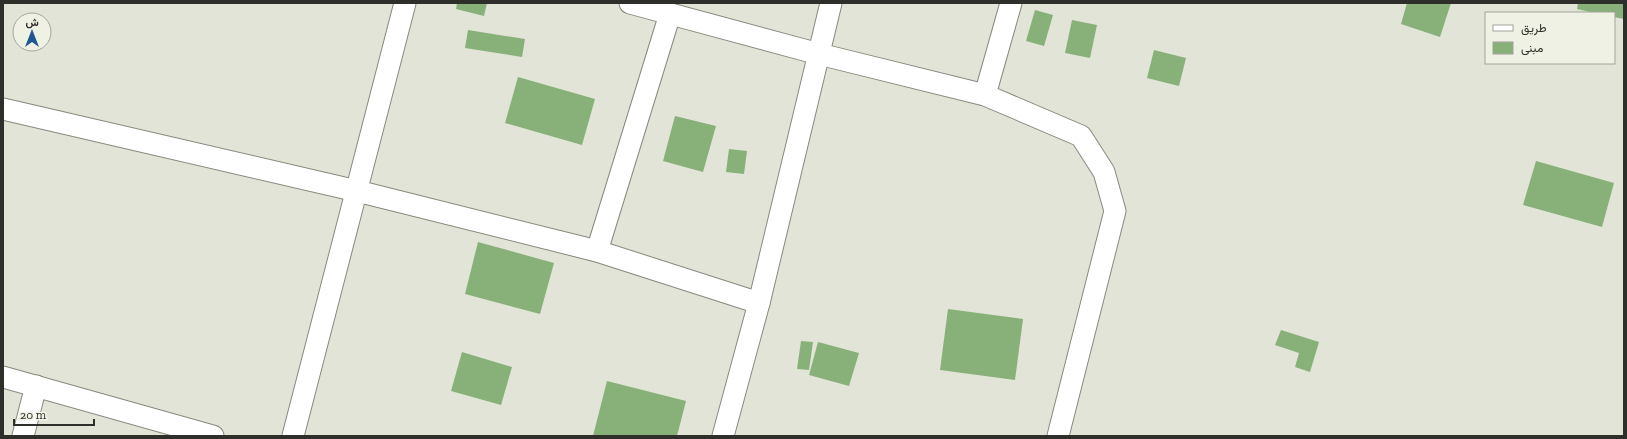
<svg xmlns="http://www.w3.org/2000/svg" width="1627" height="439" viewBox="0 0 1627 439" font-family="'Zilla Slab',Vazirmatn,serif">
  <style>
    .building { fill: #87b179 }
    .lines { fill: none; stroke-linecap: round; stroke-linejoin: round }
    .minor-casing { stroke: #88897d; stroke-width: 23 }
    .minor { stroke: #fff; stroke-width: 21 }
  </style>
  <rect width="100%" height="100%" fill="#e3e4d8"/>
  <g class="building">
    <polygon points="457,3 487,3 484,16 456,9"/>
    <polygon points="1407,3 1451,3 1440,37 1401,24"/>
    <polygon points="1578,3 1624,3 1624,19 1614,17 1614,13 1595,13 1577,9"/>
    <polygon points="1035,10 1053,15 1044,46 1026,41"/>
    <polygon points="1072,20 1097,25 1090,58 1065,53"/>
    <polygon points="468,30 525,39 522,57 465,48"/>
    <polygon points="1154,50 1186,58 1179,86 1147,78"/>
    <polygon points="518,77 595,99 582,145 505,123"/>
    <polygon points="675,116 716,126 703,172 663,161"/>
    <polygon points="729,149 747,151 744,174 726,172"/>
    <polygon points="1536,161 1614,183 1602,227 1523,205"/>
    <polygon points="478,242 554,263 540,314 465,294"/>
    <polygon points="948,309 1023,319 1015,380 940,370"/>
    <polygon points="1281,330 1319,342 1310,372 1295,367 1299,353 1275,345"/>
    <polygon points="801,341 813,342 809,370 797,369"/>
    <polygon points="818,342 859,353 849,386 809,375"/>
    <polygon points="462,352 512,367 501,405 451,391"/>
    <polygon points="607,381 686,401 677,436 593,436"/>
  </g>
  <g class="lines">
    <defs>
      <g id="minor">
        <polyline points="630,3 819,54 985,95 1081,136 1104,172 1115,211 1058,436"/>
        <polyline points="985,95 1011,3"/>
        <polyline points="3,109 357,191 597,251 759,303"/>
        <polyline points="597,251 670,14"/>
        <polyline points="3,377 213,436"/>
        <polyline points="23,436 36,386"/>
        <polyline points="293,436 405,3"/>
        <polyline points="723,436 759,303 831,3"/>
      </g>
    </defs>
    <use href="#minor" class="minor-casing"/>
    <use href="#minor" class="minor"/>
  </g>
  <rect width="1627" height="439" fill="none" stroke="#2e2f2a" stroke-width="8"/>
  <rect x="1485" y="12" width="130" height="52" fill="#f0f1e5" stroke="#a2a39a"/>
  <rect x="1493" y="25" width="20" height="6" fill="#ffffff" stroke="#a2a39a"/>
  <text x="1521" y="32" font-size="12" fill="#2e2f2a">طريق</text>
  <rect x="1493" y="42" width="20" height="12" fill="#87b179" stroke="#a2a39a"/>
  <text x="1521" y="52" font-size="12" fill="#2e2f2a">مبنى</text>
  <g transform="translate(32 32)"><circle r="19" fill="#f0f1e5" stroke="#a2a39a"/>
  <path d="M0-3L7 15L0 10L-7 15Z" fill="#1f588f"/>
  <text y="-6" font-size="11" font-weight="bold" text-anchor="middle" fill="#2e2f2a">ش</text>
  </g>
  <path d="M14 419v6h80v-6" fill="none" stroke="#2e2f2a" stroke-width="2"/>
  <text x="20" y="419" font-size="12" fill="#2e2f2a" stroke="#f0f1e5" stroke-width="3" paint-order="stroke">20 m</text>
</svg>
